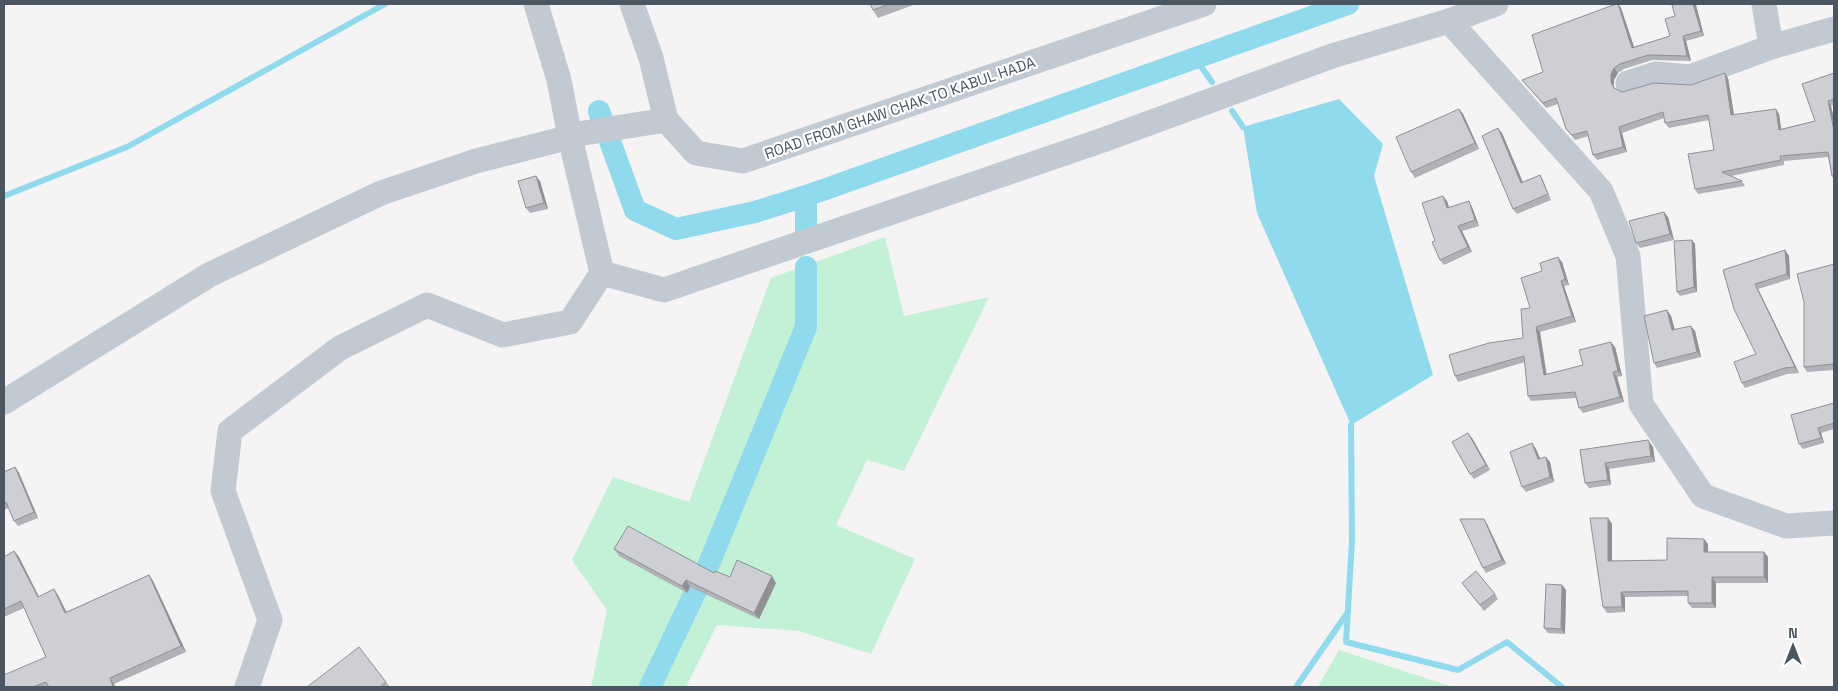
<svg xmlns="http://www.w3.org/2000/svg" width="1838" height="691" viewBox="0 0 1838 691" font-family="'Space Grotesk',sans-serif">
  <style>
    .green { fill: #c3f1d5 }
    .water { fill: #90daee }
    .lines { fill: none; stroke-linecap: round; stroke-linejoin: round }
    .stream { stroke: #90daee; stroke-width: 6 }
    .canal { stroke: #90daee; stroke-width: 22 }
    .minor { stroke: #c1cad2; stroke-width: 25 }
    .wall { fill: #b0b2b7 }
    .shaded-wall { fill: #909195 }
    .building { fill: #cdcfd5; stroke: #909195 }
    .labels { text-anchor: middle; stroke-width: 4.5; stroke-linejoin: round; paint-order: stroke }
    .street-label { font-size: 15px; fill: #4a5661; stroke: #fff }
  </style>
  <rect width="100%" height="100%" fill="#f5f3f3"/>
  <g class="green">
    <polygon points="885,237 904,316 989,297 904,471 867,460 836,525 915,559 871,654 799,631 717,625 686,687 591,687 607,610 572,560 613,477 689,502 771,278"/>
    <polygon points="1339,650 1453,687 1318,687"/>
  </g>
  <polygon class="water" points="1339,99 1383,144 1374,176 1433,375 1351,425 1257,213 1243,127"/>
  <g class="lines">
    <g class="stream">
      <polyline points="1195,58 1212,82"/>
      <polyline points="1232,111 1243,127"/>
      <polyline points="4,196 127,147 385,4"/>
      <polyline points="1351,425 1352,541 1346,642 1458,670 1507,642 1562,687"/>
      <polyline points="1296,687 1348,612"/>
    </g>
    <g class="canal">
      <polyline points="599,111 635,210 676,229 755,212 806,196 1348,4"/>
      <polyline points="806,196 806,231"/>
      <polyline points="650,687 711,559 806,327 806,267"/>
    </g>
    <g class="minor">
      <polyline points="536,4 559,80 570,137 584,133 666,120"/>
      <polyline points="632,4 651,58 666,120 696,153 743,161 1204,4"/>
      <polyline points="1764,4 1771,47"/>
      <polyline points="1449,21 1601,191 1628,256 1641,404 1703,496 1786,526 1834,523"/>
      <polyline points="1628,83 1656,74 1690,77 1771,47 1834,29"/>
      <polyline points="4,402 209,275 381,193 476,161 570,137 602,273 664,290 1103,140 1332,56 1449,21 1496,4"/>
      <polyline points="247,687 270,620 223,491 230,431 340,348 427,305 503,335 570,322 602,273"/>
    </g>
  </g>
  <g class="wall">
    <polygon points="870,4 916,4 878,18 873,10"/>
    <polygon points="1618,4 1621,8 1634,47 1670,36 1675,16 1696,5 1704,36 1686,41 1691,61 1652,60 1624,69 1618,73 1614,80 1614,87 1615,89 1622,92 1691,85 1728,78 1734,115 1779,114 1781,129 1815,121 1834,73 1834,105 1831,106 1834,119 1834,180 1832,176 1828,157 1784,161 1784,165 1731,176 1742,181 1745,186 1698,194 1695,189 1714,150 1709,120 1669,128 1665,123 1664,118 1622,133 1627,152 1597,160 1593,155 1589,136 1575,140 1566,129 1558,104 1546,108 1522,80 1543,72"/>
    <polygon points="1459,109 1463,114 1479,149 1415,178 1411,172"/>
    <polygon points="1502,133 1523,182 1540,175 1543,180 1551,200 1517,214 1513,209"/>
    <polygon points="540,181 548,209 530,213 526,208"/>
    <polygon points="1447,201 1449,208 1469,201 1472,207 1479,226 1462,231 1472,252 1444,265 1440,260 1435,241"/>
    <polygon points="1668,217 1674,240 1640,248 1636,243"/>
    <polygon points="1692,240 1695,244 1697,292 1680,296 1677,292"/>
    <polygon points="1785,250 1789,256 1790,279 1758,289 1799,373 1787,374 1745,388 1742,383 1756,354 1723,270"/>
    <polygon points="1562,262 1569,285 1564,286 1576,322 1540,332 1547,375 1583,365 1615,347 1622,376 1617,377 1624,402 1583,413 1579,408 1576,398 1531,401 1528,396 1525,362 1458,382 1455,376 1523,338 1530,308 1542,271"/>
    <polygon points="1834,264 1834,370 1807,372 1804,367"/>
    <polygon points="1667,310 1671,316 1675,330 1691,326 1695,331 1701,357 1657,368 1654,363"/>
    <polygon points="1834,403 1834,429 1821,433 1824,443 1803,449 1799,444"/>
    <polygon points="1472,438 1490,470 1474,479 1470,474"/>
    <polygon points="1648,440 1653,447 1655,462 1609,469 1611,485 1589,488 1585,483 1580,450"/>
    <polygon points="1532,443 1536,449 1540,458 1550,462 1554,482 1526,492 1522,487"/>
    <polygon points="15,467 19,473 38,518 18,526 14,521 9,508 4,510 4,472"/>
    <polygon points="1608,518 1612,524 1612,561 1667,560 1704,539 1708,544 1708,552 1764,552 1768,557 1768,583 1716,583 1716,608 1692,608 1688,603 1688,596 1625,597 1625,612 1607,613 1603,607"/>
    <polygon points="1487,524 1506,564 1486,573 1483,568"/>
    <polygon points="614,549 714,573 730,577 776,583 759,619 690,587 687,593 619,556"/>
    <polygon points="14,551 19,557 39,597 58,595 66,612 149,575 153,581 186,652 114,684 115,687 4,687 46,657 24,608 4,617 4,557"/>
    <polygon points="1462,583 1495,594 1498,599 1484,611"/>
    <polygon points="1562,585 1566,590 1565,634 1548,633 1544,628"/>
    <polygon points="386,682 390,687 307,687"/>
  </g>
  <g class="shaded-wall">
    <polygon points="1618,4 1621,8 1636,53 1632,48"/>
    <polygon points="1693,4 1696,5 1704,36 1701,31"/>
    <polygon points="1683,36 1686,41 1691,61 1687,56"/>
    <polygon points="1614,68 1618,73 1614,80 1614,87 1618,93 1611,82 1611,74"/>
    <polygon points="1725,73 1728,78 1735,121 1731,115"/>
    <polygon points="1828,101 1831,106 1834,119 1834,131"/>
    <polygon points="1459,109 1463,114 1479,149 1475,143"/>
    <polygon points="1776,109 1779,114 1782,135 1779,130"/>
    <polygon points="1619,127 1622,133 1627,152 1623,147"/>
    <polygon points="1498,128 1502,133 1525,188 1521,183"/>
    <polygon points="536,176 540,181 548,209 544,203"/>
    <polygon points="1443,196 1447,201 1451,214 1447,208"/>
    <polygon points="1469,201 1472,207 1479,226 1475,220"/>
    <polygon points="1664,212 1668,217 1674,240 1670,234"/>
    <polygon points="1458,226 1462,231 1472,252 1468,247"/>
    <polygon points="1692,240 1695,244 1697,292 1694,287"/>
    <polygon points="1785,250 1789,256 1790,279 1787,274"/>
    <polygon points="1558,257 1562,262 1569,285 1565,279"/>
    <polygon points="1561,281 1564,286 1576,322 1572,316"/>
    <polygon points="1755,284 1758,289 1799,373 1795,367"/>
    <polygon points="1667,310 1671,316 1676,336 1672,330"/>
    <polygon points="1691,326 1695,331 1701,357 1697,352"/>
    <polygon points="1536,327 1540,332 1547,381 1544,375"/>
    <polygon points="1611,342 1615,347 1622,376 1618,371"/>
    <polygon points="1613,372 1617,377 1624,402 1620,397"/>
    <polygon points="1818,428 1821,433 1824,443 1821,438"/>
    <polygon points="1468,433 1472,438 1490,470 1486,465"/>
    <polygon points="1649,442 1653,447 1655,462 1651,456"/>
    <polygon points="1532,443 1536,449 1542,464 1538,459"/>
    <polygon points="1546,457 1550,462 1554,482 1550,477"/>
    <polygon points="1605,463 1609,469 1611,485 1608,480"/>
    <polygon points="15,467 19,473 38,518 34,512"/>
    <polygon points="1608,518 1612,524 1612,566 1608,561"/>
    <polygon points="1484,519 1487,524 1506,564 1502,560"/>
    <polygon points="1704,539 1708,544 1708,557 1704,552"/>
    <polygon points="14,551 19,557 42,603 38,597"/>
    <polygon points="1764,552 1768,557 1768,583 1764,577"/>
    <polygon points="149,575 153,581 186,652 181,646"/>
    <polygon points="772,576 776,583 759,619 754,613"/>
    <polygon points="1712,577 1716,583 1716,608 1712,603"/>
    <polygon points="686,580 690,587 687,593 682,586"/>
    <polygon points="1562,585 1566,590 1565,634 1561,629"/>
    <polygon points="54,589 58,595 70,619 65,613"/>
    <polygon points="1621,592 1625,597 1625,612 1622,607"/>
    <polygon points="110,678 114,684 115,687 113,687"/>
  </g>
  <g class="building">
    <polygon points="870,4 890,4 873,10"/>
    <polygon points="1616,4 1618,4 1632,48 1670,36 1665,19 1675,16 1672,5 1676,4 1693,4 1701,31 1683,36 1687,56 1648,55 1620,64 1614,68 1611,74 1611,82 1614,88 1622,92 1654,83 1691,85 1725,73 1731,115 1776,109 1779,130 1815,121 1802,84 1834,73 1834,99 1828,101 1834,131 1834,176 1832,176 1828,152 1780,156 1781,160 1722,172 1742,181 1695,189 1688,154 1714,150 1708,115 1665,123 1663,112 1619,127 1623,147 1593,155 1587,131 1572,135 1566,129 1556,98 1543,103 1522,80 1543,72 1532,35"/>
    <polygon points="1459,109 1475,143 1411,172 1396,137"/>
    <polygon points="1498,128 1521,183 1540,175 1548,194 1513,209 1482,136"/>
    <polygon points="536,176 544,203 526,208 518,181"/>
    <polygon points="1443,196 1447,208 1469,201 1475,220 1458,226 1468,247 1440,260 1432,242 1435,241 1422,203"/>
    <polygon points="1664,212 1670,234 1636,243 1629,221"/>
    <polygon points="1692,240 1694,287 1677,292 1674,241"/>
    <polygon points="1785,250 1787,274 1755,284 1795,367 1784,368 1742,383 1734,362 1756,354 1734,309 1723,270"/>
    <polygon points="1558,257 1565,279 1561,281 1572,316 1536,327 1544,375 1583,365 1579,350 1611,342 1618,371 1613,372 1620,397 1579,408 1575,392 1528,396 1524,356 1455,376 1449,355 1489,343 1523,338 1521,309 1530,308 1521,278 1542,271 1540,263"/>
    <polygon points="1834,264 1834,372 1833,364 1804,367 1804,302 1797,274"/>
    <polygon points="1667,310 1672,330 1691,326 1697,352 1654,363 1644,316"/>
    <polygon points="1834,403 1834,423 1818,428 1821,438 1799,444 1791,415"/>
    <polygon points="1468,433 1486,465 1470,474 1452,442"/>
    <polygon points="1648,440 1649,442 1651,456 1605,463 1608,480 1585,483 1580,450"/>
    <polygon points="1532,443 1538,459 1546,457 1550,477 1522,487 1510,452"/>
    <polygon points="15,467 34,512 14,521 6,502 4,503 4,472"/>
    <polygon points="1590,518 1608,518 1608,561 1667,560 1667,538 1704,539 1704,552 1764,552 1764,577 1712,577 1712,603 1688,603 1688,591 1621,592 1622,607 1603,607"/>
    <polygon points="1460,519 1484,519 1502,560 1483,568"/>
    <polygon points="628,526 714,573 715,571 730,577 737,560 772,576 754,613 686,580 682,586 614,549"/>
    <polygon points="14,551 38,597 54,589 65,613 149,575 181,646 110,678 113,687 49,687 46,682 33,687 4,687 4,675 46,657 21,601 4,609 4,557"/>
    <polygon points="1476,571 1495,594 1480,605 1462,583"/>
    <polygon points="1546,584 1562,585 1561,629 1544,628"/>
    <polygon points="359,647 386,682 380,687 307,687"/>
  </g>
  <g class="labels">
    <g class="street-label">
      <text transform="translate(900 108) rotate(-19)" y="5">ROAD FROM GHAW CHAK TO KABUL HADA</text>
    </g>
  </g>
  <rect width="1838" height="691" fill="none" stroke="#4a5661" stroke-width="10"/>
  <g transform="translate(1793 646)" stroke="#ffffff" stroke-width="4" paint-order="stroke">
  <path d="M0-4L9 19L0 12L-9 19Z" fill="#4a5661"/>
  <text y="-8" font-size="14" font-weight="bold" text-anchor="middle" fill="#4a5661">N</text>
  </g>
</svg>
